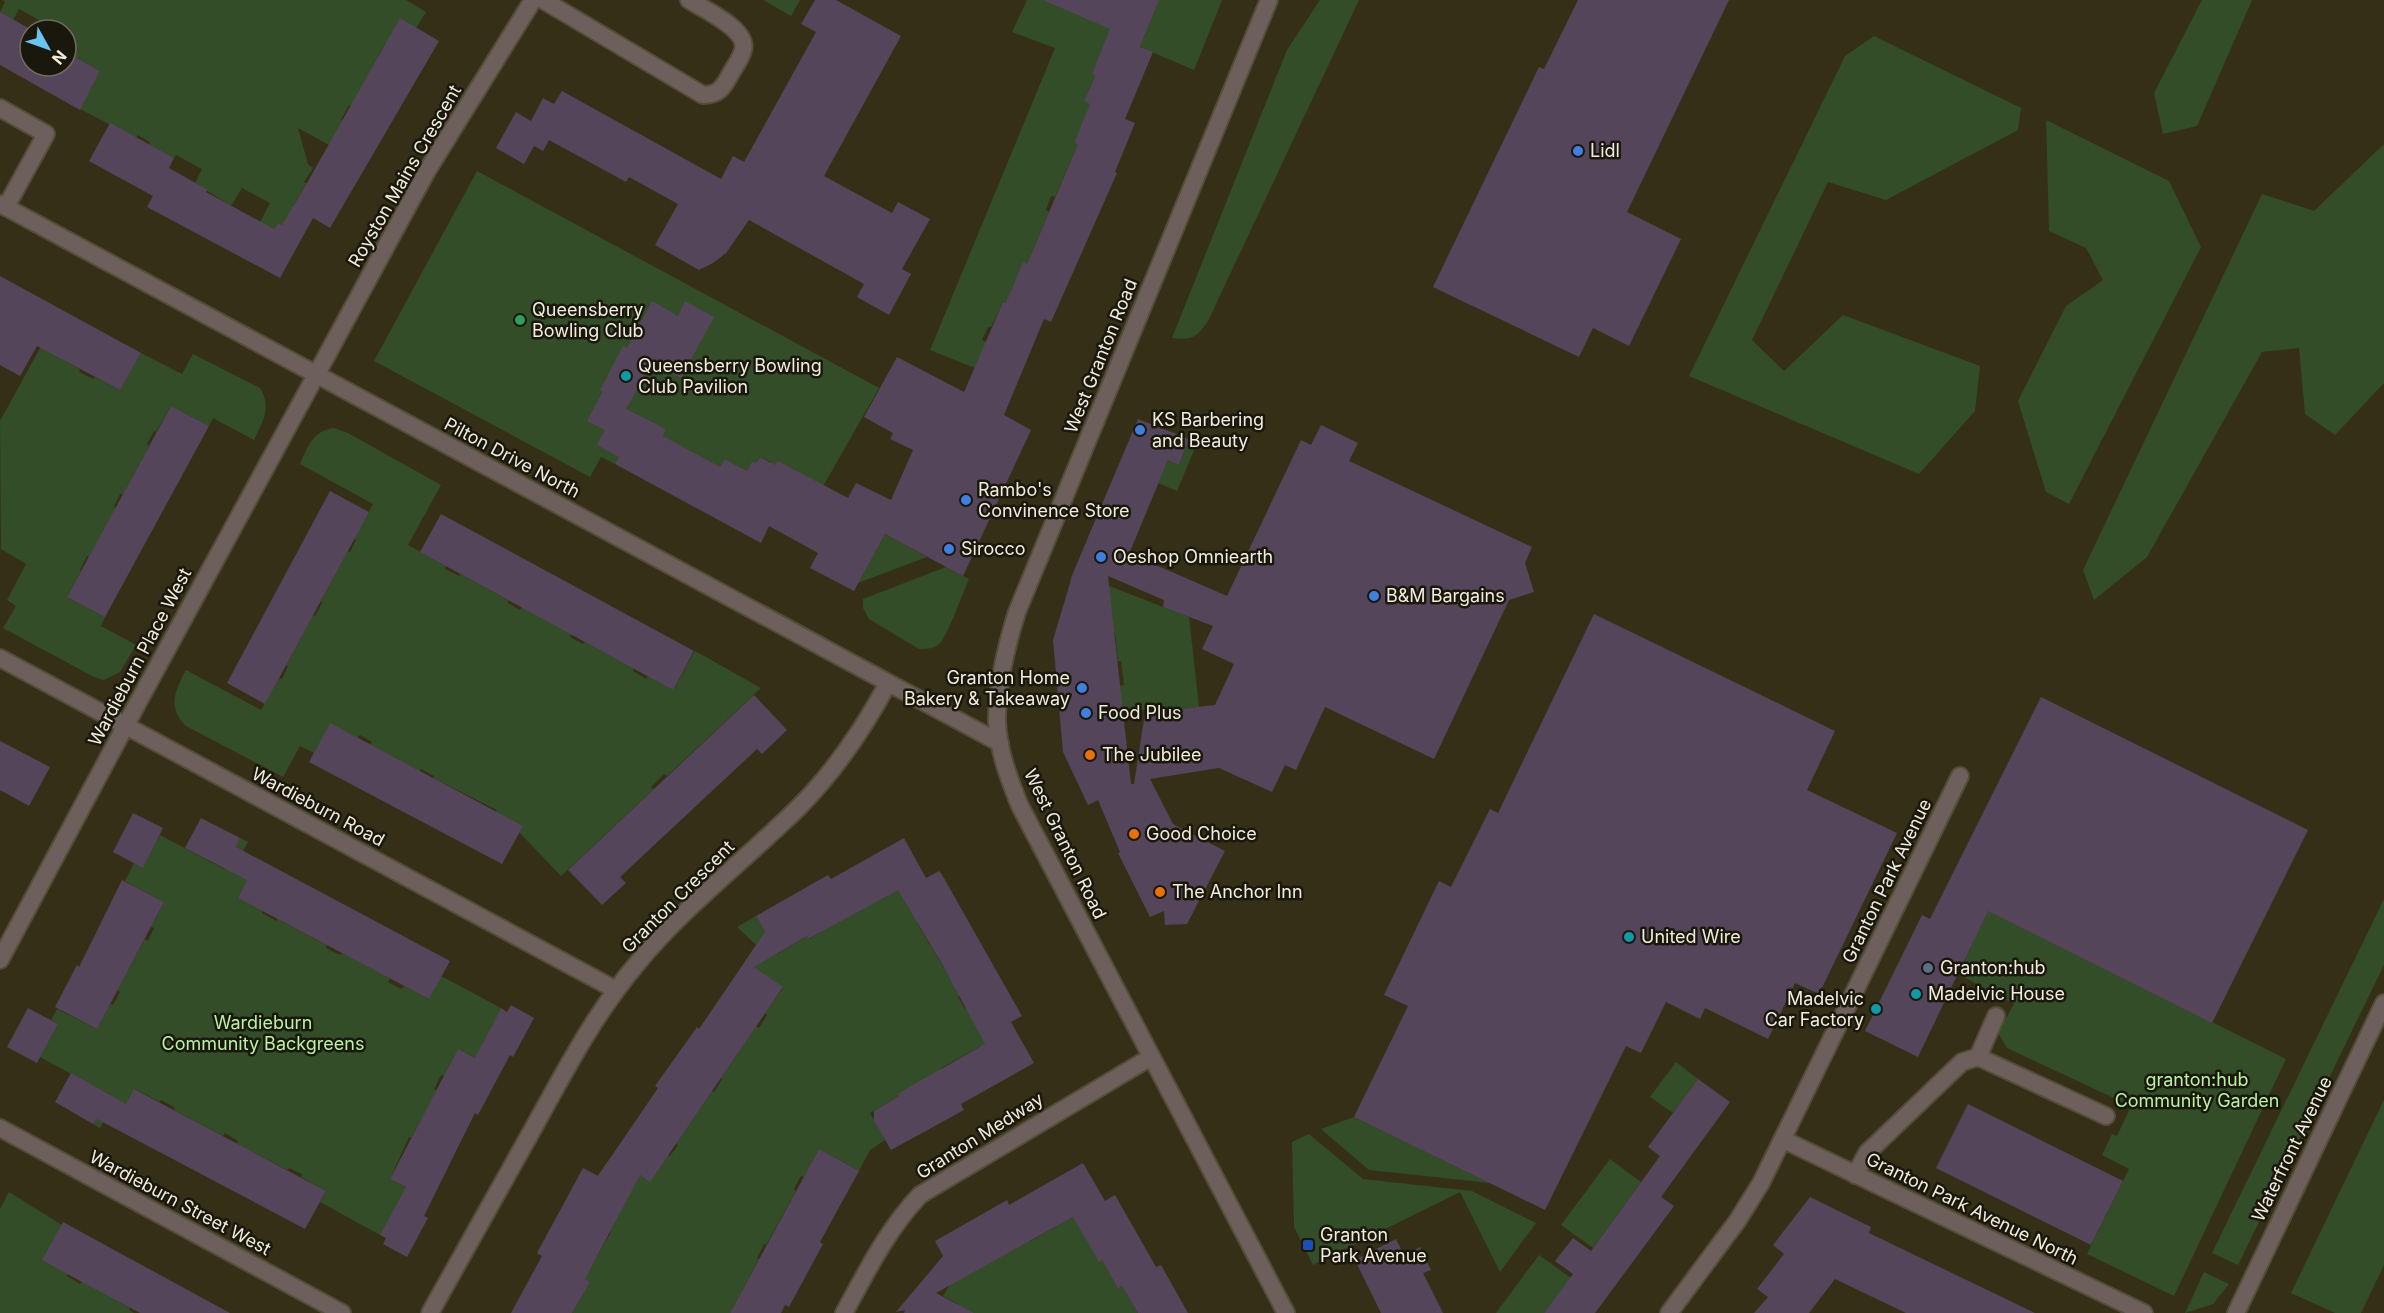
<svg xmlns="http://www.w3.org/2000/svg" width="2384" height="1313" viewBox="0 0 2384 1313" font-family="Inter,sans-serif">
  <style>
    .green { fill: #324d28 }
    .building { fill: #55455a; fill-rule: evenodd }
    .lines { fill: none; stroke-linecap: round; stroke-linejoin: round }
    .minor-casing { stroke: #544d37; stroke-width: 20 }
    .tertiary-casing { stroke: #544d37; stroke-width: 20 }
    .minor { stroke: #6d605c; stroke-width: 16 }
    .tertiary { stroke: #6d605c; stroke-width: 16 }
    .shop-dot { fill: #3f7fe0; stroke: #1a170d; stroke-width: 2 }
    .leisure-dot { fill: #2e9e5b; stroke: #1a170d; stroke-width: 2 }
    .culture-dot { fill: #0f9aa8; stroke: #1a170d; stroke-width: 2 }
    .food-dot { fill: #e8710a; stroke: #1a170d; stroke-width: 2 }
    .service-dot { fill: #5c6f8a; stroke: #1a170d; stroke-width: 2 }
    .transit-dot { fill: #1a4fb4; stroke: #1a170d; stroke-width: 2 }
    .labels { text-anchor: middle; stroke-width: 5; stroke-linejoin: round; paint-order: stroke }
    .poi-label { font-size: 18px; fill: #f0ecdd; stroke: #1a170d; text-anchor: start }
    .street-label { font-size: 18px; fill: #f0ecdd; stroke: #1a170d }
    .park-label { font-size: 18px; fill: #b8f3a2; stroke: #1a170d }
  </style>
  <rect width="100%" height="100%" fill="#362f17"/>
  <g class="green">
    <polygon points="3,0 406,0 426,12 416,28 385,44 378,56 379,58 351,106 349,105 341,120 343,121 329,145 298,128 308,164 313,168 304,182 307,183 293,206 313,218 302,236 278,223 271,233 260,222 270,203 242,188 231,206 195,183 202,169 176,155 174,158 149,145 150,142 138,135 136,138 80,109 100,71 75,57 76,55 66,49 70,37 66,35 66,30 57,30 19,9 13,20 0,12 5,2"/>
    <polygon points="763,0 800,0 791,16"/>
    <polygon points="1027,0 1071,0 1067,10 1110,28 1115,28 1092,74 1095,76 1084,101 1094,105 1074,142 1078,144 1055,197 1051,196 1046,210 1049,212 1027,264 1023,263 1010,305 1003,302 991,327 988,327 982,340 986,342 975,368 930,350 1055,48 1012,32"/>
    <polygon points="1144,0 1222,0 1194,70 1140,47 1155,10 1153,4"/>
    <path d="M 1320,0 L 1359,0 L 1209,319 C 1199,336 1192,341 1172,338 L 1287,50 Z"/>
    <polygon points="2202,0 2252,0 2197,126 2163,134 2154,93"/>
    <polygon points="1874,36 2021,108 2018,130 1886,200 1828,182 1752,340 1784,371 1843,315 1980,366 1975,411 1919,474 1689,376 1845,56"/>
    <polygon points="2046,120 2169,181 2201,247 2069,504 2046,492 2018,401 2066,306 2103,280 2086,248 2049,231"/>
    <polygon points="2384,144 2384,383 2335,435 2305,414 2299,348 2262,352 2147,557 2094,600 2083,570 2262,194 2314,211"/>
    <polygon points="477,171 879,388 793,539 815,481 778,461 770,475 765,473 771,462 760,457 756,463 752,461 747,471 725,459 719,469 663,436 666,429 658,425 638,423 615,464 601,457 590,477 374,361"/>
    <path d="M 61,310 L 55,355 L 80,369 L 79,372 L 93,379 L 95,377 L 120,390 L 141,353 L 182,374 L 193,354 L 260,388 C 272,407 263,421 254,440 L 213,418 L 209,426 L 171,406 L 156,432 L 154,431 L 147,444 L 149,446 L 123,494 L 120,494 L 114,506 L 116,508 L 89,557 L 87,556 L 80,570 L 81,571 L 67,597 L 105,617 L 101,626 L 136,645 L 120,672 L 104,680 L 94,677 L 3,628 L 16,606 L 7,600 L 26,564 L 1,549 L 0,421 Z"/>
    <path d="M 334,428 L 348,433 L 441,485 L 408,545 L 446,566 L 445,569 L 459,576 L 460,574 L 508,600 L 508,603 L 520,610 L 522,607 L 571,634 L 570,637 L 583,644 L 585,642 L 634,668 L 633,671 L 646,679 L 648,676 L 673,690 L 695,651 L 761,688 L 667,776 L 664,774 L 651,787 L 654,789 L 561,876 L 519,832 L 496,812 L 497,810 L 433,778 L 434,776 L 421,769 L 420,771 L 370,745 L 372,742 L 360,735 L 357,738 L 330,724 L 314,753 L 300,746 L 283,777 L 186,726 C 167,707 175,691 186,670 L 261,710 L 279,678 L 282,679 L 288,666 L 286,665 L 313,615 L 315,616 L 322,603 L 321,601 L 347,552 L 350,552 L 356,540 L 354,538 L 373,504 L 300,464 C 308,447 312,431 334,428 Z"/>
    <polygon points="1189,439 1197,443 1177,491 1158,483 1168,460 1179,465"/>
    <polygon points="885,534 927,557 858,583"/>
    <path d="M 946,567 L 969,579 C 963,592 947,639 938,645 C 932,649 926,649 919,649 L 869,619 L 863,608 L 863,599 Z"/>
    <polygon points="1072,575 1104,584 1189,617 1199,707 1151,712 1150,709 1106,714 1104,688 1124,685 1121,661 1118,661 1115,633 1096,635 1109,592 1070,581"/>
    <polygon points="160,835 224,869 240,838 248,842 241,854 254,867 238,898 263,911 262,913 276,921 277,919 327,945 326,948 340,955 342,953 390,978 388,982 401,989 404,986 429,999 441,976 501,1008 484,1041 507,1053 498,1070 458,1049 444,1076 441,1075 434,1089 437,1091 411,1138 409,1137 390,1179 429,1199 380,1235 320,1202 326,1191 301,1177 302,1174 289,1168 287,1170 237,1144 238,1141 225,1133 223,1136 174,1110 174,1107 161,1100 160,1102 135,1089 114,1128 103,1122 100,1128 93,1124 110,1095 40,1057 58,1024 51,1020 57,1009 97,1029 110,1004 113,1005 120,992 117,990 145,939 148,941 154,928 151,927 164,902 125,881 134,863 143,867"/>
    <polygon points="897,885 918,922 917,923 960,995 958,997 965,1009 967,1008 988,1045 983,1049 981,1046 941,1068 943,1072 898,1093 899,1096 870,1113 885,1140 870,1150 859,1171 819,1149 804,1177 801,1176 794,1189 796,1191 766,1245 764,1244 757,1258 759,1259 730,1313 572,1313 589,1282 584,1279 611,1232 597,1176 612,1156 649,1181 668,1155 670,1156 678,1145 676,1143 712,1091 714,1092 722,1079 721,1078 756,1026 759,1028 767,1015 765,1013 783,988 745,961 756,945 737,927 756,916 777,954 807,936 809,939"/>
    <polygon points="1945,889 2286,1059 2174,1296 2087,1254 2129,1169 2102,1155 2112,1134 2117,1136 2131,1106 2007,1048 1998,1033 2014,1004 1958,974 1974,940 1931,919"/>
    <polygon points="2384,899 2384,965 2240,1261 2238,1265 2212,1253"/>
    <polygon points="1676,1062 1698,1079 1673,1113 1650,1097"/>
    <polygon points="2384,1100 2384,1265 2361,1313 2335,1313 2291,1293"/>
    <polygon points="1354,1117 1490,1183 1369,1170 1321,1129"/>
    <polygon points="1309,1134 1363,1179 1472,1191 1536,1223 1500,1272 1460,1192 1313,1265 1294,1227 1292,1142"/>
    <polygon points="1610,1159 1641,1182 1593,1248 1561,1225"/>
    <polygon points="9,1192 62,1225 43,1259 68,1274 67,1276 80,1284 82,1281 130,1308 129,1310 134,1313 0,1313 0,1209"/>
    <polygon points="1074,1212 1099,1261 1102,1260 1118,1289 1122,1286 1138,1313 954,1313 958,1304 943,1296 955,1276 1028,1237 1031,1241 1072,1217"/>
    <polygon points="1539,1255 1571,1278 1544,1313 1496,1313"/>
    <polygon points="2204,1272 2229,1284 2213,1304 2185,1313"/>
  </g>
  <g class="building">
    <polygon points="815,0 836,0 901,36 824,176 892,213 898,202 930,219 902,269 911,274 889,315 857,297 864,284 749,220 726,253 713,263 699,270 655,245 678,204 629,177 626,182 549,140 543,151 534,146 524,164 496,148 516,112 531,121 543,98 554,104 562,91 721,179 733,156 744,162 816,32 801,24"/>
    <polygon points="1043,0 1159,0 1140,47 1153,52 1125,119 1135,123 1115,172 1117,173 1051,322 1044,319 1004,415 1031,430 963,576 885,534 854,591 810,568 818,553 769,526 761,543 615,464 619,457 597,445 605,430 587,421 603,391 600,390 623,346 627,348 652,301 678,316 685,301 714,317 681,378 652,363 626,409 666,429 663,436 720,467 725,459 747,471 752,461 756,463 760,457 775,465 778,461 848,498 856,483 891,500 913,450 890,439 893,433 864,417 897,357 964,392 1003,302 1006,303 1023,262 1027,264 1078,144 1074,143 1090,104 1084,101 1095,76 1092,74 1110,29"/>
    <polygon points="1578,0 1729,0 1627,212 1681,239 1629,346 1593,328 1579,357 1433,287 1539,67 1544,69"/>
    <polygon points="0,12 32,30 30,30 30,66 66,66 66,49 77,55 75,57 100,71 80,110 0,65"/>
    <polygon points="400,18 439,41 330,228 313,218 280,278 147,207 153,196 89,161 110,123 174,158 169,168 208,190 206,192 274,229 278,223 282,225 307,183"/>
    <polygon points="0,276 141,353 120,390 37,346 20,376 0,365"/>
    <polygon points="171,406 209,426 105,617 67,597"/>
    <path d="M 1138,419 L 1189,439 L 1179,465 L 1168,460 L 1129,554 L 1172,572 L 1227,596 L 1301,440 L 1311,445 L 1321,425 L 1358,443 L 1349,461 L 1532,547 L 1525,563 L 1534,592 L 1509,600 L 1434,759 L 1325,707 L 1296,770 L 1285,765 L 1272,792 L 1219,768 L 1150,779 L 1173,824 L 1225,851 L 1187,924 L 1165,925 L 1164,911 L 1150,917 L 1118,853 L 1120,852 L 1098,800 L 1088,805 L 1063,752 L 1053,640 L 1073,573 ZM 1108,576 L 1164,600 L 1163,607 L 1213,626 L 1202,649 L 1234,664 L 1215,705 L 1145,713 L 1134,784 L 1131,784 Z"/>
    <polygon points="330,491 369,512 265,704 227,683"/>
    <polygon points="441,514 694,651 673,690 420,552"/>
    <polygon points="1594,614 1835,731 1807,790 1897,833 1819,994 1795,983 1768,1039 1705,1008 1700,1019 1666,1002 1641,1053 1626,1046 1545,1210 1354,1117 1408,1006 1384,995 1439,881 1451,887 1490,809 1498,813"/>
    <polygon points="754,695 787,730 762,754 757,749 620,877 626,883 602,905 568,870"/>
    <polygon points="2041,697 2308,830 2212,1023 1988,911 1918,1057 1865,1031 1922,915 1930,919"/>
    <polygon points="330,723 523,826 502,864 309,762"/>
    <polygon points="0,741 50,767 29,806 0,790"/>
    <polygon points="133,813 163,828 143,868 113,852"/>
    <polygon points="201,818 240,838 236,847 450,961 429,999 238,898 247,880 185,848"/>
    <polygon points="904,838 926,878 939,871 941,873 1022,1016 1011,1022 1034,1063 961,1104 964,1110 891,1150 874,1121 874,1111 899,1096 897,1094 985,1044 942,964 898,890 808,939 807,936 754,967 783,987 650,1182 640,1175 585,1279 590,1282 572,1313 511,1313 542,1256 537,1253 583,1168 598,1176 658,1088 655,1086 697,1027 699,1029 765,932 756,916 828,875 831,879"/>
    <polygon points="122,880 164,902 97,1029 55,1007 77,965 79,967 90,945"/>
    <polygon points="511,1005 534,1018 513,1057 510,1055 478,1115 475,1113 464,1135 424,1216 428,1218 407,1257 383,1244 386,1238 380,1235 406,1187 390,1179 458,1049 475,1058 501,1008 507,1012"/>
    <polygon points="28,1008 58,1024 37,1063 7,1047"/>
    <polygon points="71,1073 126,1104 134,1089 326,1191 305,1229 97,1119 93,1124 55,1102"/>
    <polygon points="1698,1079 1730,1102 1661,1197 1674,1206 1595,1313 1544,1313 1573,1274 1555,1261 1573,1238 1591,1251 1660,1156 1648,1147"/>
    <polygon points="1968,1104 2123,1181 2091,1245 1936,1168"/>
    <polygon points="819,1149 859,1171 820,1242 823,1244 789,1307 785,1305 781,1313 730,1313"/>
    <polygon points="1083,1163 1105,1201 1115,1195 1156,1267 1161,1265 1188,1313 1138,1313 1122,1286 1118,1289 1102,1260 1099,1262 1073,1217 936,1293 974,1313 904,1313 905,1310 896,1312 943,1256 935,1241 1007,1200 1009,1205"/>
    <polygon points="1810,1197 1871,1227 1869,1233 2035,1313 1906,1313 1835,1279 1809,1313 1754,1313 1768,1297 1757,1289 1784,1254 1773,1245"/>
    <polygon points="63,1222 94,1239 230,1313 140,1313 82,1282 42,1260"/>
    <polygon points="1396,1239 1404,1255 1420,1247 1431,1270 1423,1273 1443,1313 1381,1313 1355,1260"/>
  </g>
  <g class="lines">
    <defs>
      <g id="minor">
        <path d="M 543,0 L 703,95 C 718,95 723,88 730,75 C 734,67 741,59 743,50 C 749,30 704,9 689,0"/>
        <polyline points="0,108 46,134 6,207"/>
        <polyline points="0,204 1000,743"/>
        <polyline points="0,658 616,990"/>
        <polyline points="0,960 135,708 427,171 533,0"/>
        <polyline points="1978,1057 2106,1116"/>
        <polyline points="0,1128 342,1313"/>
        <polyline points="1784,1140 2144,1313"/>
        <polyline points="1855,1175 1867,1153 1962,1062 1978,1057 1996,1016"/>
        <path d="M 430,1313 C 465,1251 499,1189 534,1127 C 565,1071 594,1015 635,966 C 683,907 744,861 798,808 C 834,772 864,728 888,683"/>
        <path d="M 844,1313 C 867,1271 887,1230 920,1195 L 1151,1057"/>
        <polyline points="1669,1313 1738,1220 1761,1183 1960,776"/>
        <polyline points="2236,1313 2384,1003"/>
      </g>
      <path id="tertiary" d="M 1269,0 L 1017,612 C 1006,647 997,684 997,721 C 998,750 1009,779 1020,806 L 1286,1313"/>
    </defs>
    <use href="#minor" class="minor-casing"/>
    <use href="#tertiary" class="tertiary-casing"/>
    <use href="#minor" class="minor"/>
    <use href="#tertiary" class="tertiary"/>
  </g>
  <g class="shop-dot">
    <circle cx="1578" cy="151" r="6"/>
    <circle cx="1140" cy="430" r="6"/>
    <circle cx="966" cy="500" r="6"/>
    <circle cx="949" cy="549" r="6"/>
    <circle cx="1101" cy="557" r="6"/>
    <circle cx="1374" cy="596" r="6"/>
    <circle cx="1082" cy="688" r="6"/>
    <circle cx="1086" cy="713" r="6"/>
  </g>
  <circle class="leisure-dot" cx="520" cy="320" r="6"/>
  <g class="culture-dot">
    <circle cx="626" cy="376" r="6"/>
    <circle cx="1629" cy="937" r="6"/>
    <circle cx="1916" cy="994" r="6"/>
    <circle cx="1876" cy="1009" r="6"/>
  </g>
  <g class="food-dot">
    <circle cx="1090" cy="755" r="6"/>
    <circle cx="1134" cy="834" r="6"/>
    <circle cx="1160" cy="892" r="6"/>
  </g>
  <circle class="service-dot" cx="1928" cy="968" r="6"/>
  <rect class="transit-dot" x="1302" y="1239" width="12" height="12" rx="3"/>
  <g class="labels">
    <g class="poi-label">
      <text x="1590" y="157">Lidl</text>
      <text x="532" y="316">Queensberry<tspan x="532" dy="21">Bowling Club</tspan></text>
      <text x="638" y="372">Queensberry Bowling<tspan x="638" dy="21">Club Pavilion</tspan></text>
      <text x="1152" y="426">KS Barbering<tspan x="1152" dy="21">and Beauty</tspan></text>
      <text x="978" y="496">Rambo's<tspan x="978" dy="21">Convinence Store</tspan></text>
      <text x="961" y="555">Sirocco</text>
      <text x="1113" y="563">Oeshop Omniearth</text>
      <text x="1386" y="602">B&amp;M Bargains</text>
      <text x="1070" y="684" text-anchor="end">Granton Home<tspan x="1070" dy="21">Bakery &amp; Takeaway</tspan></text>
      <text x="1098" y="719">Food Plus</text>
      <text x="1102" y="761">The Jubilee</text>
      <text x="1146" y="840">Good Choice</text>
      <text x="1172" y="898">The Anchor Inn</text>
      <text x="1641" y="943">United Wire</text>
      <text x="1940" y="974">Granton:hub</text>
      <text x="1928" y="1000">Madelvic House</text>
      <text x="1864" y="1005" text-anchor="end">Madelvic<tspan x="1864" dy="21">Car Factory</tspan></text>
      <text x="1320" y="1241">Granton<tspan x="1320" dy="21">Park Avenue</tspan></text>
    </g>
    <g class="street-label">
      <text transform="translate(405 176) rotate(-60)" y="6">Royston Mains Crescent</text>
      <text transform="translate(1101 356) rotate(-68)" y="6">West Granton Road</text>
      <text transform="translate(512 458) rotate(28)" y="6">Pilton Drive North</text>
      <text transform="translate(140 657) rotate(-62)" y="6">Wardieburn Place West</text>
      <text transform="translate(318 807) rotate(28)" y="6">Wardieburn Road</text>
      <text transform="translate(1065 844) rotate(64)" y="6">West Granton Road</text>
      <text transform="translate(1887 881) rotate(-64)" y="6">Granton Park Avenue</text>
      <text transform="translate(678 897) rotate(-45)" y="6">Granton Crescent</text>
      <text transform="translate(980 1136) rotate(-32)" y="6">Granton Medway</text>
      <text transform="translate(2292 1149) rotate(-64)" y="6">Waterfront Avenue</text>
      <text transform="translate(180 1203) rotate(28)" y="6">Wardieburn Street West</text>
      <text transform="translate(1972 1209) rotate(26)" y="6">Granton Park Avenue North</text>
    </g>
    <g class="park-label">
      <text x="263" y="1029">Wardieburn<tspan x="263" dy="21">Community Backgreens</tspan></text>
      <text x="2197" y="1086">granton:hub<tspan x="2197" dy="21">Community Garden</tspan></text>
    </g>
  </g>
  <g transform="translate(48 48) rotate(130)"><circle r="28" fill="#1a170d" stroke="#706c60" stroke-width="1.5"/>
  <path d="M0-4.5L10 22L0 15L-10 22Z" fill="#6ac3f1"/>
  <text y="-9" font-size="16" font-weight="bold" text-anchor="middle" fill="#f0ecdd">N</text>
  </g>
</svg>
